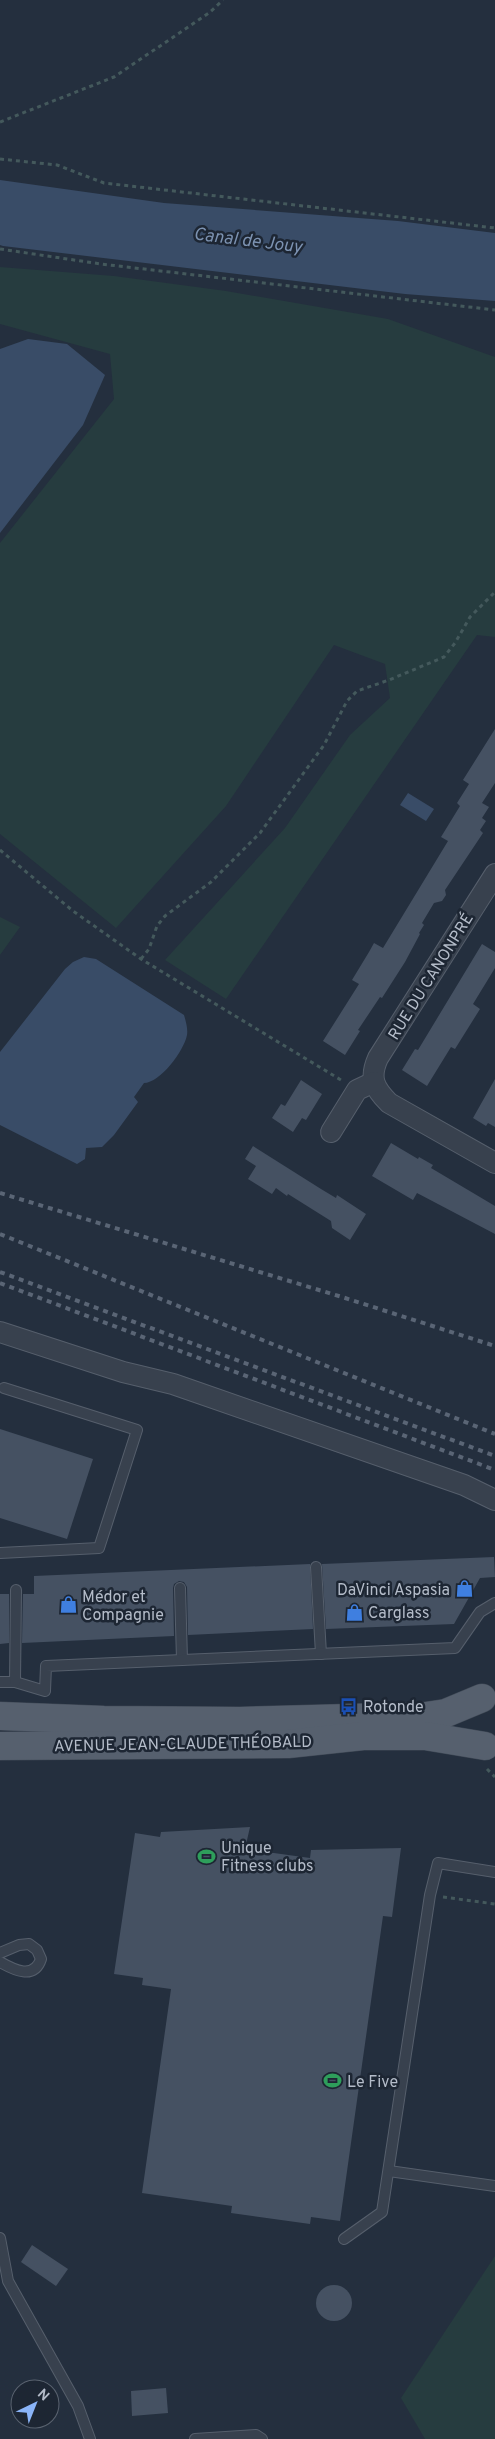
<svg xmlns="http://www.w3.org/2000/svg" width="495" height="2439" viewBox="0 0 495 2439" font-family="Overpass,sans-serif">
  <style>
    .green { fill: #263c3f }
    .water { fill: #394c67 }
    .building { fill: #455162 }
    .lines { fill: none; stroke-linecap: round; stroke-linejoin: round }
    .service-casing { stroke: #565f6c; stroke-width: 12 }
    .minor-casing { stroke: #565f6c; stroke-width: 22 }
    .primary-casing { stroke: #414a57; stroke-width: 29 }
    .path { stroke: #44595c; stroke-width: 3; stroke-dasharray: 4 4; stroke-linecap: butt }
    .service { stroke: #38414e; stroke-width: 10 }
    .minor { stroke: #38414e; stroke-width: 20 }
    .primary { stroke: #56606e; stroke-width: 28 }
    .rail { stroke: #5a6575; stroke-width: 4; stroke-dasharray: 5 5; stroke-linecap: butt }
    .labels { text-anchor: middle; stroke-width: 5; stroke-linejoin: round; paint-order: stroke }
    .street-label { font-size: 16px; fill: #b4bcc9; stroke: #1d2633 }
    .poi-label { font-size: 16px; fill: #b4bcc9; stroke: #1d2633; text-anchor: start }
    .water-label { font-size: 18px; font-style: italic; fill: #7c92b1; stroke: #1d2633 }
  </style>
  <rect width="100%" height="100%" fill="#242f3e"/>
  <g class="green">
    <polygon points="0,267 114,276 226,291 388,319 495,357 495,637 477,635 226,999 165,960 285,828 350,735 390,698 385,664 334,645 226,806 116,928 0,834 0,543 114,399 110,354 0,324"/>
    <polygon points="0,917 20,927 0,955"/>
    <polygon points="495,2256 495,2439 425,2439 401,2398"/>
  </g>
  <g class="water">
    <polygon points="0,180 164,203 398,221 495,233 495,301 405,294 3,246 0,245"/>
    <polygon points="28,339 67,344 105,375 83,425 0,533 0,349"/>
    <polygon points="408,793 434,809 426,821 400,805"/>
    <path d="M 84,957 L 96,959 L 184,1015 C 186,1022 188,1029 187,1035 C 184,1051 160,1083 144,1083 L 134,1097 L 138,1102 L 114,1135 L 102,1147 L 86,1148 L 85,1159 L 77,1164 L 0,1125 L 0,1052 L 65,969 L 73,962 Z"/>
  </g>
  <g class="building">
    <polygon points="495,729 495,783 482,803 489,807 482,818 486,821 480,830 483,833 445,890 446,895 442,901 434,903 422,923 424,925 419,933 420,934 405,962 382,998 380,997 358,1030 360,1031 345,1055 323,1041 359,984 352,980 369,952 374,943 383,948 448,841 441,837 460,806 457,803 469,784 463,780"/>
    <polygon points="482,944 495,952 495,968 473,1004 480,1009 455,1049 451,1047 427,1086 402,1070 415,1049 418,1050"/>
    <polygon points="495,1079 495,1127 488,1123 486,1126 473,1118"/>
    <polygon points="301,1080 322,1094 306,1120 302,1118 293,1132 272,1118 281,1104 285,1106"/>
    <polygon points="391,1143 418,1159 419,1157 433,1165 431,1168 495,1206 495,1234 417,1193 413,1200 372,1176"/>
    <polygon points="253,1146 321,1189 336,1198 337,1195 366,1214 350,1240 332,1228 331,1221 288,1194 287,1196 276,1188 272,1194 248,1179 256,1166 245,1159"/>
    <polygon points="0,1429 93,1459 67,1539 0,1518"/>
    <polygon points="494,1557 495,1577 480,1578 454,1624 326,1629 322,1564"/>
    <polygon points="310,1564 313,1629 188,1635 187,1587 184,1582 179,1581 174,1584 173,1588 174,1636 22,1643 23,1594 34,1594 34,1576"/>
    <polygon points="0,1594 9,1594 9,1643 0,1644"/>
    <polygon points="250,1827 245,1849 310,1858 311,1850 401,1848 392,1917 383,1916 340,2221 311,2217 310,2224 231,2213 232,2206 142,2193 171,1989 142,1985 143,1978 114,1974 135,1833 160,1837 161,1832"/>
    <polygon points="32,2245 68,2269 56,2286 21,2262"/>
    <circle cx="334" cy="2303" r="18"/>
    <polygon points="166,2388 168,2413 132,2416 131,2391"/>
  </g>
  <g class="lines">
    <defs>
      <g id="service">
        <polyline points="0,1553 99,1548 137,1430 4,1388"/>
        <polyline points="316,1567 321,1654"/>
        <polyline points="180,1588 182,1660"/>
        <polyline points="0,1682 15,1682 45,1691 46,1666 455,1648 480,1612 495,1603"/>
        <polyline points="15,1682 16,1590"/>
        <path d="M 0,1953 L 19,1945 L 29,1944 L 37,1950 L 41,1959 C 34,1980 14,1970 0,1962"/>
        <polyline points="389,2171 495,2186"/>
        <polyline points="0,2238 8,2281 78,2406 90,2439"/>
        <polyline points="344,2239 382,2212 430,1895 438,1863 495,1872"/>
        <polyline points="195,2439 256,2435 262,2439"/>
      </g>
      <g id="minor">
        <path d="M 495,874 L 378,1058 C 369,1078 374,1088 389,1103 L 495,1163"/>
        <polyline points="331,1132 357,1090 374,1082"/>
        <polyline points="0,1332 123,1372 173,1384 464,1485 495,1500"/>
      </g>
      <g id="primary">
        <polyline points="0,1716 104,1720 240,1721 426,1716 446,1713 482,1698"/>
        <polyline points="0,1746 288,1744 363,1736 425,1736 485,1746"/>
      </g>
    </defs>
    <use href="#service" class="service-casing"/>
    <use href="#minor" class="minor-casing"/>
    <use href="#primary" class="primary-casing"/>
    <g class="path">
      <polyline points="0,122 114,77 209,13 223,0"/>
      <polyline points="0,159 57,165 104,183 495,228"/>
      <polyline points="0,249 101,264 495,310"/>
      <polyline points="0,850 73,911 141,959 341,1080"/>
      <polyline points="141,959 149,949 157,926 165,916 211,882 260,833 324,745 347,701 357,691 389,680 444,657 455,643 470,617 495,592"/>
      <polyline points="487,1769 495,1777"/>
      <polyline points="443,1897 495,1904"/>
    </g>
    <use href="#service" class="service"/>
    <use href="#minor" class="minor"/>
    <use href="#primary" class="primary"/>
    <g class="rail">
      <polyline points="0,1193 342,1297 495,1346"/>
      <polyline points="0,1234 495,1434"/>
      <polyline points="0,1272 495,1456"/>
      <polyline points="0,1283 495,1470"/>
    </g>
  </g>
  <defs>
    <symbol id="shop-bare" viewBox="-9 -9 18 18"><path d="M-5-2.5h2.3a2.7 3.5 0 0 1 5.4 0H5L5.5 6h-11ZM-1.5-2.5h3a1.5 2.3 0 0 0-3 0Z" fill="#3f7fe0" stroke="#1d2633" stroke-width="2.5" paint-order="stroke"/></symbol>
    <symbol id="bus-bare" viewBox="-9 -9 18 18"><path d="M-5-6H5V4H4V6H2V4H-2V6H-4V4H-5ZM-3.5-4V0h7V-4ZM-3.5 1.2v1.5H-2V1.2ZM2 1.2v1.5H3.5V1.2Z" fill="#1a4fb4" stroke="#1d2633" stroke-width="2.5" paint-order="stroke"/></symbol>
    <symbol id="stadium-bare" viewBox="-9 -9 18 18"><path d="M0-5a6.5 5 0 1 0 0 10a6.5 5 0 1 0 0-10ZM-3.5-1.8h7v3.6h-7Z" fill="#2e9e5b" stroke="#1d2633" stroke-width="2.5" paint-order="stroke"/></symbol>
  </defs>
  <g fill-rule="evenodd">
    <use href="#shop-bare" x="452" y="1576" width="25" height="25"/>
    <use href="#shop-bare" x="56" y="1592" width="25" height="25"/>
    <use href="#shop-bare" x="342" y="1600" width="25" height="25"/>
    <use href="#bus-bare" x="336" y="1694" width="25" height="25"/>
    <use href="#stadium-bare" x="194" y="1844" width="25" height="25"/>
    <use href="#stadium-bare" x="320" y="2068" width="25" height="25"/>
  </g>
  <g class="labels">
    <g class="street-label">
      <text transform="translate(430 976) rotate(-58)" y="6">RUE DU CANONPRÉ</text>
      <text transform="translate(183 1743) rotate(-1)" y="6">AVENUE JEAN-CLAUDE THÉOBALD</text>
    </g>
    <g class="poi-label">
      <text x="450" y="1595" text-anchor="end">DaVinci Aspasia</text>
      <text x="82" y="1602">Médor et<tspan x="82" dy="18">Compagnie</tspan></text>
      <text x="368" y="1618">Carglass</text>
      <text x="363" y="1712">Rotonde</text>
      <text x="221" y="1853">Unique<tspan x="221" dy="18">Fitness clubs</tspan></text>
      <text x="347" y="2087">Le Five</text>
    </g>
    <g class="water-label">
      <text transform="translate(248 240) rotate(7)" y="6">Canal de Jouy</text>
    </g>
  </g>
  <g transform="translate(35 2404) rotate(43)"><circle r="24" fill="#1d2633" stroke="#59626f"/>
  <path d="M0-4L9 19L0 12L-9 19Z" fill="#8ab4f8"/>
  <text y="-8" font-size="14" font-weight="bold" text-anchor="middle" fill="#b4bcc9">N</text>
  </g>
</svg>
